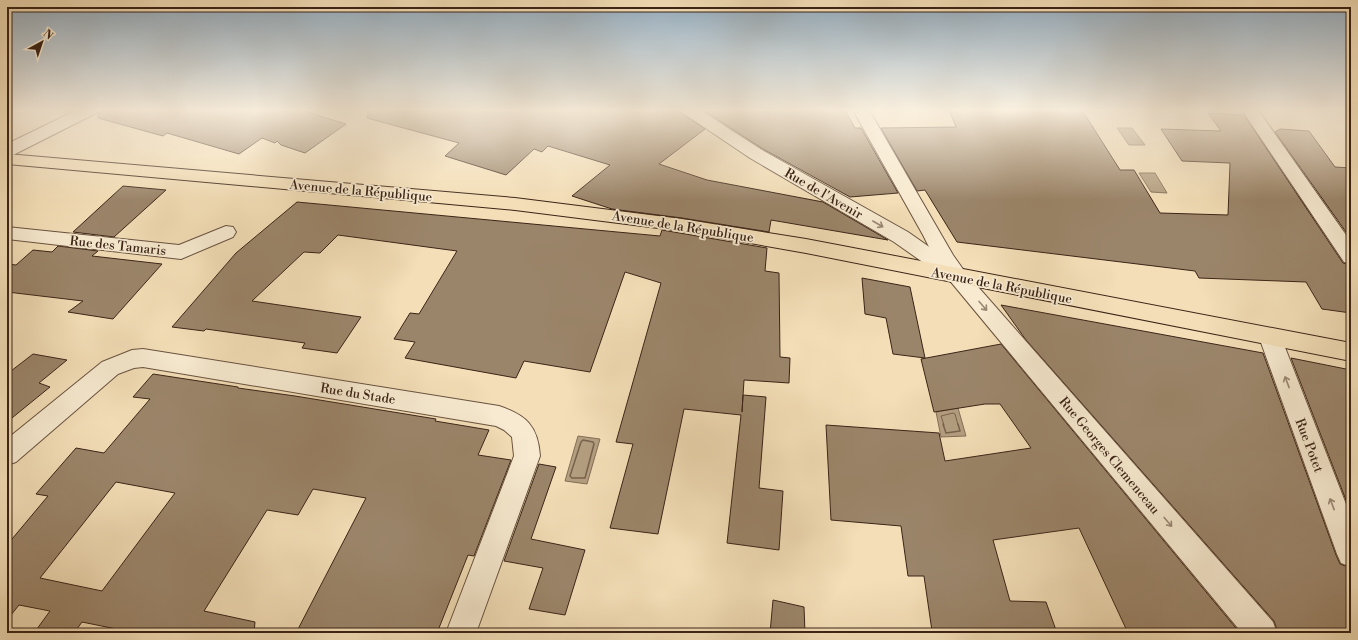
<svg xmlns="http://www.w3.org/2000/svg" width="1358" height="640" viewBox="0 0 1358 640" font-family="'Libre Bodoni',serif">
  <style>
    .water { fill: #b49f81; stroke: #846e57 }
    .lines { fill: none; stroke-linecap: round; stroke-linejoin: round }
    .shore-far1 { stroke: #78624c; stroke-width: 1 }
    .shore { stroke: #78624c; stroke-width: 1.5 }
    .building { fill: #9b856a; stroke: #3b2417; fill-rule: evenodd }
    .minor-casing { stroke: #69523f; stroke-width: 2 }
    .tertiary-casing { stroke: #69523f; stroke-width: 2 }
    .primary-casing { stroke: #3b2417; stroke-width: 2 }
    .minor { fill: #f7ead0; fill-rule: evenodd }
    .tertiary { fill: #f7ead0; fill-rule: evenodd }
    .primary { fill: #f3deb7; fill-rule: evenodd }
    .oneway { stroke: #998774 }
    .labels { text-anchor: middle; stroke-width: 3.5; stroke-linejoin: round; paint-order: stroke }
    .street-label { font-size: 13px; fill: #3b2417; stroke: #f7ead0 }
  </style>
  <rect width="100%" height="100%" fill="#f3deb7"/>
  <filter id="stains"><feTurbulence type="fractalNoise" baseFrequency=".005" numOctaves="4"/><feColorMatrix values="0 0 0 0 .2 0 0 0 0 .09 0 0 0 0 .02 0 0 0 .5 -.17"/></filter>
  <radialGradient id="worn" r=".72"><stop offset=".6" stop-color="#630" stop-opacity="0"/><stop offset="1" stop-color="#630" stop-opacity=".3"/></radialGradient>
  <g class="water">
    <polygon points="1117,128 1132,128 1145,145 1129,145"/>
    <polygon points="1139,173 1155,173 1167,193 1151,192"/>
    <polygon points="958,408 966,436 941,437 936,412"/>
    <polygon points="578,436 600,439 587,484 565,481"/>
  </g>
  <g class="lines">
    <polyline class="shore-far1" points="944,425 941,416 953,413 955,414 958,425"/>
    <g class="shore">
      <polyline points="943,424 946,433 960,431 958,424"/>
      <polygon points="583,440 593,442 594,444 585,478 572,478 570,476 581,442"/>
    </g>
  </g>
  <g class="building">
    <polygon points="99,110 301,110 346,124 305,153 281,145 277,141 275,143 262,138 239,154 167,133 163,136 98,118"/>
    <polygon points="369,110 680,110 682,114 705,129 659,164 707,180 823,202 888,240 771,220 769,232 682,218 612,209 572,196 610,165 548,146 542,152 534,149 506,175 445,156 459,143 367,118"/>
    <polygon points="703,110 845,110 855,128 861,128 898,193 850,197 763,149"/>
    <polygon points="949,110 1082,110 1120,170 1134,170 1160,213 1228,215 1230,163 1182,161 1161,129 1221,131 1208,113 1244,115 1343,263 1351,265 1351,313 1322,309 1306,282 1199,278 1195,271 957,242 925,190 917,191 881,128 956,127"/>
    <polygon points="1280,129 1309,131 1335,167 1351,168 1351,239 1275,132"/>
    <polygon points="123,186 166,190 114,237 73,232"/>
    <polygon points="297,202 660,236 662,230 767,248 765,271 779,273 780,357 790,358 789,383 744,380 742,412 743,395 766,397 759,488 783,491 779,550 727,543 741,415 684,409 658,534 610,528 633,444 616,442 661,283 625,272 590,372 524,361 516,378 405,358 415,342 394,339 410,313 419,314 457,251 338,235 320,253 304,252 252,301 361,317 337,353 302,348 305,343 206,329 204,331 172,327 236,253"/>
    <polygon points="58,246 98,251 92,256 162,264 113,319 68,312 83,301 7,292 7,264 16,265 33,250 52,252"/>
    <polygon points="862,278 910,287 925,358 893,354 886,318 865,314"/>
    <polygon points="1001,305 1263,353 1336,555 1340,564 1351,568 1351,633 1278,633 1274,621 1026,340"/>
    <polygon points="1001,344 1240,633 1128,633 1079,528 993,540 1010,601 1046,602 1057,633 984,633 932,631 924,576 908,576 901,526 831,520 826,425 939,433 945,461 1031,448 1000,404 985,404 934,412 921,359"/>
    <polygon points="33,354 67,360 39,383 50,387 7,422 7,369 11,371"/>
    <polygon points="1291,358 1351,370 1351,513"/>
    <path d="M 153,374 L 238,387 L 238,388 L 295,396 L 436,419 L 435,421 L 489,430 L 478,455 L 511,460 L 474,556 L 468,555 L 437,633 L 296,633 L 366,498 L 313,489 L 298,515 L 267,510 L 204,611 L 255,622 L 254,633 L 136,633 L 82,622 L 74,633 L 34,633 L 50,611 L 19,605 L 7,620 L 7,545 L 48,496 L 36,494 L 76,448 L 104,453 L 150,399 L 133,397 ZM 116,482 L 175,493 L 102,591 L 40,578 Z"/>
    <polygon points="539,464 556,467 531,539 585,550 565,615 529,609 543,568 504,561"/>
    <polygon points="773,600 804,607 805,633 770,633"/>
  </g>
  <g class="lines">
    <defs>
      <g id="minor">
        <polygon points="77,110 98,110 96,113 13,155 7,156 7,144"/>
        <polygon points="681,110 700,110 762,150 908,232 965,272 968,277 965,282 958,284 951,282 894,242 750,158 683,113"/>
        <polygon points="1242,110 1258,110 1351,242 1351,264 1344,262"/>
        <polygon points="226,226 233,227 236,232 233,237 181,259 7,239 7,227 179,245"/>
        <polygon points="1270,329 1278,331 1281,337 1351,517 1351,567 1341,563 1337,554 1259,337 1262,331"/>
        <path d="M 143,349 L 499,406 C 526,415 538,426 540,456 L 476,633 L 446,633 L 514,456 L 512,437 L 504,430 L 496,426 L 143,367 L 134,368 L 118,374 L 16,462 L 7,465 L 7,439 L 102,362 L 132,350 Z"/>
      </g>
      <polygon id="tertiary" points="853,110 869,110 953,255 965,272 1273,622 1277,633 1242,633 951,282 934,257 923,235"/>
      <polygon id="primary" points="7,154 515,198 682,219 806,239 1351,343 1351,361 806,253 682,231 515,210 7,164"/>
    </defs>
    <use href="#minor" class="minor-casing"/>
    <use href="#tertiary" class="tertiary-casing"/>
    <use href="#primary" class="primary-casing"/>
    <use href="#minor" class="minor"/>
    <use href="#tertiary" class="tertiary"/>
    <use href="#primary" class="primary"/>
  </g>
  <defs><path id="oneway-shaft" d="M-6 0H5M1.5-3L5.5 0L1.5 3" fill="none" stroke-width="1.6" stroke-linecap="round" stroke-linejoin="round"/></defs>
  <g class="oneway">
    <use href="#oneway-shaft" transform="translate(878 224) rotate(30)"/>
    <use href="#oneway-shaft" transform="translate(983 306) rotate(49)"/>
    <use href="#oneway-shaft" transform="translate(1287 382) rotate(-111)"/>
    <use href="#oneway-shaft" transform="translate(1332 504) rotate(-111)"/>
    <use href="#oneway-shaft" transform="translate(1168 522) rotate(50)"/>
  </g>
  <linearGradient id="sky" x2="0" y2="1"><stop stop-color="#93acbf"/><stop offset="0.55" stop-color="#faf0df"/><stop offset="1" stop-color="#faf0df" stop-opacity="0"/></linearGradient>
  <rect width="1358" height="200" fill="url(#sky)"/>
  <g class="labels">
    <g class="street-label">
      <text transform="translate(361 190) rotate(5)" y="5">Avenue de la République</text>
      <text transform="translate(824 193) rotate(30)" y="5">Rue de l'Avenir</text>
      <text transform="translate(683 226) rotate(9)" y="5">Avenue de la République</text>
      <text transform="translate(118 245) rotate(6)" y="5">Rue des Tamaris</text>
      <text transform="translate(1002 285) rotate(11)" y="5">Avenue de la République</text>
      <text transform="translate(358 393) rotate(9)" y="5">Rue du Stade</text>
      <text transform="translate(1310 445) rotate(69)" y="5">Rue Potet</text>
      <text transform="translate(1110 455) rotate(50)" y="5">Rue Georges Clemenceau</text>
    </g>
  </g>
  <rect width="1358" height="640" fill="none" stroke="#f3deb7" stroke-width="24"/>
  <rect x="8" y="8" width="1342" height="624" fill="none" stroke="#3b2417" stroke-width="2"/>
  <rect x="12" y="12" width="1334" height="616" fill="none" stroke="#3b2417"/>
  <g transform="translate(42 42) rotate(40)" stroke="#f7ead0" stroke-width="3" paint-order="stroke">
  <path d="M0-3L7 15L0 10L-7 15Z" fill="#3b2417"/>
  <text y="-6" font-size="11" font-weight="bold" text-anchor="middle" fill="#3b2417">N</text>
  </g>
  <rect width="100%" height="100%" filter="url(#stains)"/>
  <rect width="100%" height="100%" fill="url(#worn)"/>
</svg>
